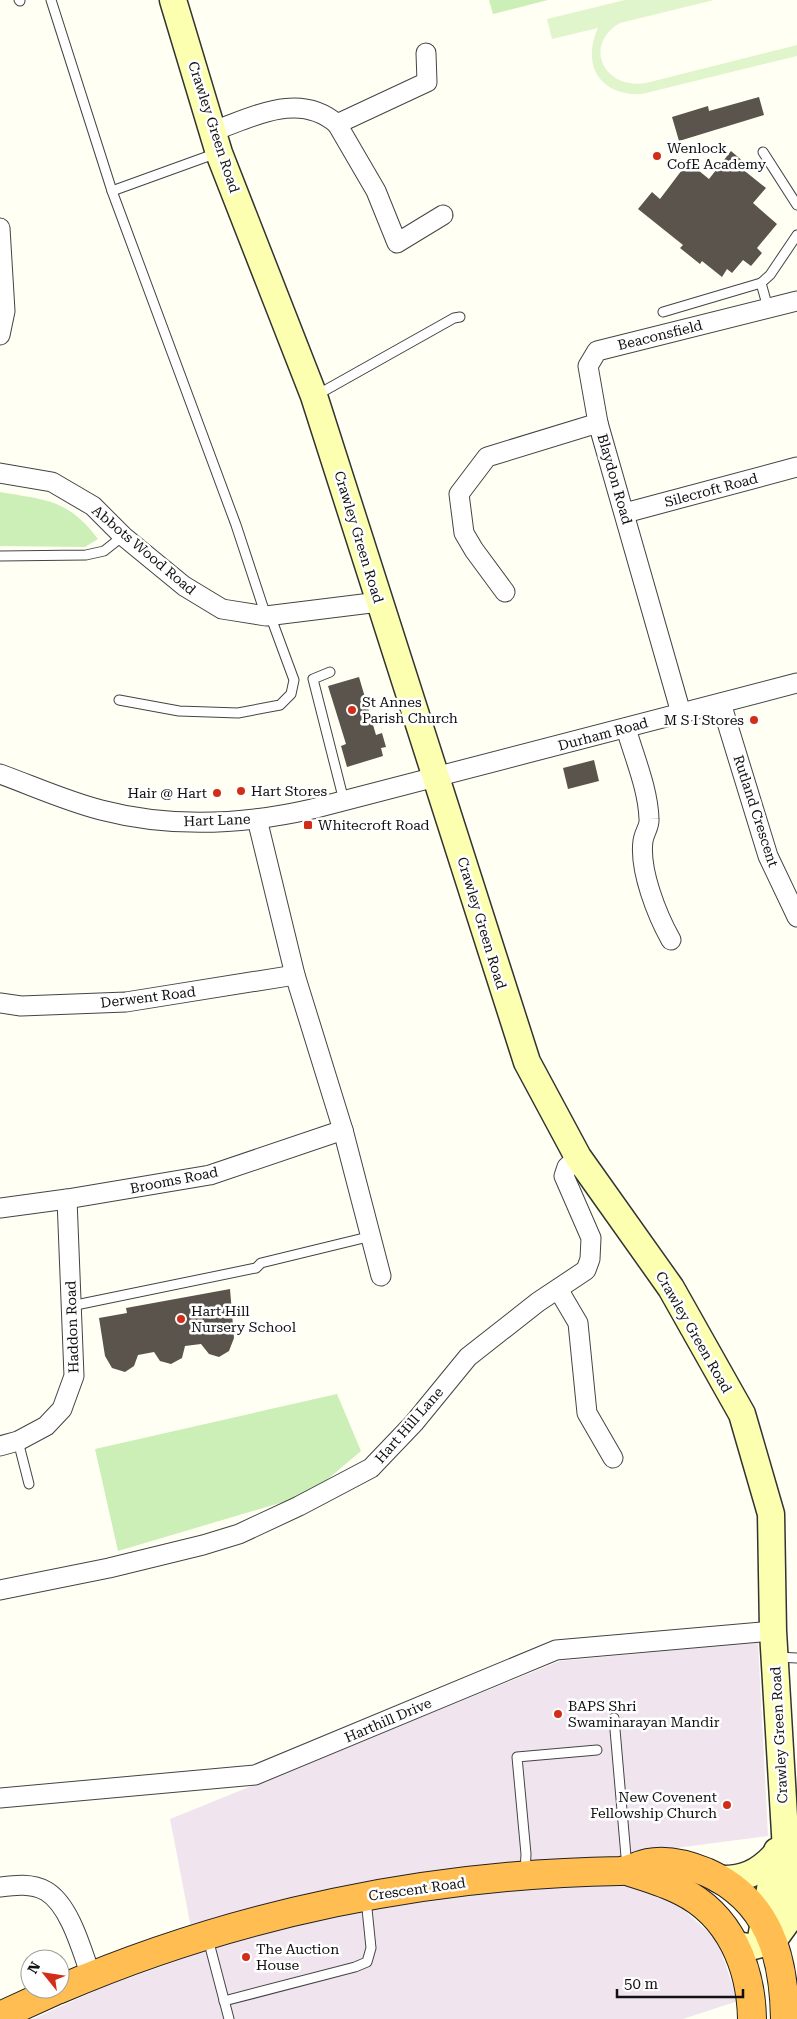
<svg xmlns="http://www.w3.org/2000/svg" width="797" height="2019" viewBox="0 0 797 2019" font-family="'Roboto Serif',serif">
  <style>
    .industrial { fill: #f0e5ef }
    .green { fill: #ccefb8 }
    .pitch { fill: #e0f5cb }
    .building { fill: #5b544c }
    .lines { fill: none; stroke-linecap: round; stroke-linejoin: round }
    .lane-casing { stroke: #444; stroke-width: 11 }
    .street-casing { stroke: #444; stroke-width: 21 }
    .secondary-casing { stroke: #333; stroke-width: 29 }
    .highway-casing { stroke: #222; stroke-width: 30 }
    .lane { stroke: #fff; stroke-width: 9 }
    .street { stroke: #fff; stroke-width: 19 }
    .secondary { stroke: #fbffaf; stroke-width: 26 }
    .highway { stroke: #ffbd52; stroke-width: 28 }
    .poi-dot { fill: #d22d18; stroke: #fff; stroke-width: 2 }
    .labels { text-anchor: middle; stroke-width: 5; stroke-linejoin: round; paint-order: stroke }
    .street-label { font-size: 14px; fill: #111; stroke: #fff }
    .poi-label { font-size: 14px; fill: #111; stroke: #fff; text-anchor: start }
  </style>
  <rect width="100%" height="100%" fill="#fffff4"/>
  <polygon class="industrial" points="758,1642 768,1836 638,1853 637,1889 675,1902 717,1940 738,2001 683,2019 33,2019 101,1988 196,1954 170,1819 560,1661"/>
  <g class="green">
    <polygon points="489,0 548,0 493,14"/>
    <path d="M 0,492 C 46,500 68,499 98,539 L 85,547 L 0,546 Z"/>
    <polygon points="337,1394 361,1451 310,1494 118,1551 95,1449"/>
  </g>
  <path class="pitch" d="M 625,0 L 714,0 L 620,23 C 582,45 604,90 646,83 L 797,45 L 797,56 L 642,94 C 600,96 581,65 598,28 L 552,39 L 547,19 Z"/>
  <g class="building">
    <polygon points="759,97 764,115 679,141 672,117 708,106 709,111"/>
    <polygon points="731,151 745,163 741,168 766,188 753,203 777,224 757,248 762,253 751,266 743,260 732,273 727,269 722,277 702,261 700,264 680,248 683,245 638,209 652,192 660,199 688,162 709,179"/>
    <polygon points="359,677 376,735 382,733 386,747 381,748 383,756 347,767 341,746 346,744 328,686"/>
    <polygon points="594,760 599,781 568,789 563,768"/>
    <polygon points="230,1289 234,1338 229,1351 219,1357 209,1354 201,1344 185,1346 182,1358 171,1364 160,1361 154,1352 138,1355 134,1366 125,1372 112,1368 105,1356 99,1318 127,1313 126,1308"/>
  </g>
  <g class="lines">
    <defs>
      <g id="lane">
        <polyline points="19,0 20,1"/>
        <polyline points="51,0 112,191 236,525 266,616"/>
        <polyline points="763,152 797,205"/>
        <polyline points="112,191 217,153"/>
        <polyline points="768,308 761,283 770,275 797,235"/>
        <polyline points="663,312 761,283"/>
        <polyline points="315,396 454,318 460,317"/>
        <polyline points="0,556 86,555 104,551 123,536"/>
        <polyline points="330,672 313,679 344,801"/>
        <polyline points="119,700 179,711 238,713 280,705 291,694 294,680 270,615"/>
        <polyline points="71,1306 256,1268 261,1263 372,1236"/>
        <polyline points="18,1441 29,1484"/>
        <polyline points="777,1657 797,1658"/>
        <polyline points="614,1718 627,1868"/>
        <polyline points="525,1873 526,1854 517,1757 597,1750"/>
        <polyline points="208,1939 229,2019"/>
        <polyline points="224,2001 355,1967 367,1962 371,1948 366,1899"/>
      </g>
      <g id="street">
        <polyline points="337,124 376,191 397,243 443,215"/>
        <path d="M 213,131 C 254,117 299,91 337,124 L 427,82 L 426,53"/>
        <polyline points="0,228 5,311 0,335"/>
        <polyline points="598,423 588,366 597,351 797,301"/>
        <polyline points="0,473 52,482 93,506 123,536 184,586 222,609 266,616 379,602"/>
        <polyline points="625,513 797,467"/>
        <polyline points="505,592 474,550 464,533 459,494 487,457 598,423 681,713"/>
        <polyline points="721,703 768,856 797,917"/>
        <path d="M 626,728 C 634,757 648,788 649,819 C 650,826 644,833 643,841 C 639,870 657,915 671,940"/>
        <path d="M 0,774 C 33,786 66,801 101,810 C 170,828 242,825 312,809 L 797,683"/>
        <polyline points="257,819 295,975 343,1130 381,1276"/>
        <polyline points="0,1003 21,1006 126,1002 295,975"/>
        <polyline points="0,1208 67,1199 210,1175 343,1130"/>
        <polyline points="558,1289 578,1323 587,1413 613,1458"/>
        <polyline points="0,1446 18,1441 46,1426 62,1409 74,1376 67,1199"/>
        <polyline points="0,1590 109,1568 203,1545 239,1534 299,1506 371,1468 414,1423 468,1357 538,1302 586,1270 590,1259 591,1238 564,1176 567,1167 578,1157"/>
        <polyline points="0,1798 255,1775 556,1650 773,1631"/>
        <path d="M 0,1887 C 15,1885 32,1883 46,1891 C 70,1905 82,1951 91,1976"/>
      </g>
      <g id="secondary">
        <polyline points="173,0 219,153 314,396 527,1062 578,1157 671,1288 742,1414 771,1514 773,1631 789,1901 786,1923 773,1941 750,1947 736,1945"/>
        <path d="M 718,1879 C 743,1880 759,1873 776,1854"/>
        <polyline points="761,1938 777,1851"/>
      </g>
      <g id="highway">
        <path d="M 627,1871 C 645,1877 664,1882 681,1891 C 730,1915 751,1967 752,2019"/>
        <path d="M 60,1989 C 237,1913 428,1874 620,1871 C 630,1870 638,1865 648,1863 C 667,1859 689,1865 706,1872 C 769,1900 784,1956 785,2019"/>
        <polyline points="0,2016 59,1989"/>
      </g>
    </defs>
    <use href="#lane" class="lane-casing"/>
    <use href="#street" class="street-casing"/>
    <use href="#secondary" class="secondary-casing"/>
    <use href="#highway" class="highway-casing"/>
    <use href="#lane" class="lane"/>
    <use href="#street" class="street"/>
    <use href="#secondary" class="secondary"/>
    <use href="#highway" class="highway"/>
  </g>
  <g class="poi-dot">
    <circle cx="657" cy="156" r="5"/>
    <circle cx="352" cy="710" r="5"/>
    <circle cx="754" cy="720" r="5"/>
    <circle cx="241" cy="791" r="5"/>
    <circle cx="217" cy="793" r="5"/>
    <rect x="303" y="820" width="10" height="10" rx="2.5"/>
    <circle cx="181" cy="1319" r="5"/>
    <circle cx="558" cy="1714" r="5"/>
    <circle cx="727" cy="1805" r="5"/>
    <circle cx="246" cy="1957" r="5"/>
  </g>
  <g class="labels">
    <g class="street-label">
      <text transform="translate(214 127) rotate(72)" y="5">Crawley Green Road</text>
      <text transform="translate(660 335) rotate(-14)" y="5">Beaconsfield</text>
      <text transform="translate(615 479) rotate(74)" y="5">Blaydon Road</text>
      <text transform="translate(711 490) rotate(-15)" y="5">Silecroft Road</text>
      <text transform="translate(359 537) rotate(73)" y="5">Crawley Green Road</text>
      <text transform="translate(144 550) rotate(40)" y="5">Abbots Wood Road</text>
      <text transform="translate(603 734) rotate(-15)" y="5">Durham Road</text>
      <text transform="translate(756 811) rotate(72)" y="5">Rutland Crescent</text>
      <text transform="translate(217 820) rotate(-2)" y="5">Hart Lane</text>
      <text transform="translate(482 923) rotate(73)" y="5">Crawley Green Road</text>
      <text transform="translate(148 997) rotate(-7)" y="5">Derwent Road</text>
      <text transform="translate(174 1180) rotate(-11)" y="5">Brooms Road</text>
      <text transform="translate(72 1327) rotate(-92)" y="5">Haddon Road</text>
      <text transform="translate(694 1332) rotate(60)" y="5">Crawley Green Road</text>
      <text transform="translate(409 1425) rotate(-49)" y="5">Hart Hill Lane</text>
      <text transform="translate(388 1720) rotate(-23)" y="5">Harthill Drive</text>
      <text transform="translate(779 1735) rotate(-93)" y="5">Crawley Green Road</text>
      <text transform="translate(417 1889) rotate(-8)" y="5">Crescent Road</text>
    </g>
    <g class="poi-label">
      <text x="667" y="153">Wenlock<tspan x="667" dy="16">CofE Academy</tspan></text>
      <text x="362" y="707">St Annes<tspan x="362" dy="16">Parish Church</tspan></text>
      <text x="744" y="725" text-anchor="end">M S I Stores</text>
      <text x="251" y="796">Hart Stores</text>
      <text x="207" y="798" text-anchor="end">Hair @ Hart</text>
      <text x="318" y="830">Whitecroft Road</text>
      <text x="191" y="1316">Hart Hill<tspan x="191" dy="16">Nursery School</tspan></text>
      <text x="568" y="1711">BAPS Shri<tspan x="568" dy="16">Swaminarayan Mandir</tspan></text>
      <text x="717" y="1802" text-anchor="end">New Covenent<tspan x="717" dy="16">Fellowship Church</tspan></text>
      <text x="256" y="1954">The Auction<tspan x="256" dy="16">House</tspan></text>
    </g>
  </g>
  <g transform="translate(45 1974) rotate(300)"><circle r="24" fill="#ffffff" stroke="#a0a0a0"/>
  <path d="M0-4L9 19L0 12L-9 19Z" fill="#d22d18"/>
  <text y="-8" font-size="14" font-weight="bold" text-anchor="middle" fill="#111111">N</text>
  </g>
  <path d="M617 1989v8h126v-8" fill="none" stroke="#111111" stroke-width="2.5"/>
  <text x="624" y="1989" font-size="15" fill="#111111" stroke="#ffffff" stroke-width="4" paint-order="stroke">50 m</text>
</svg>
